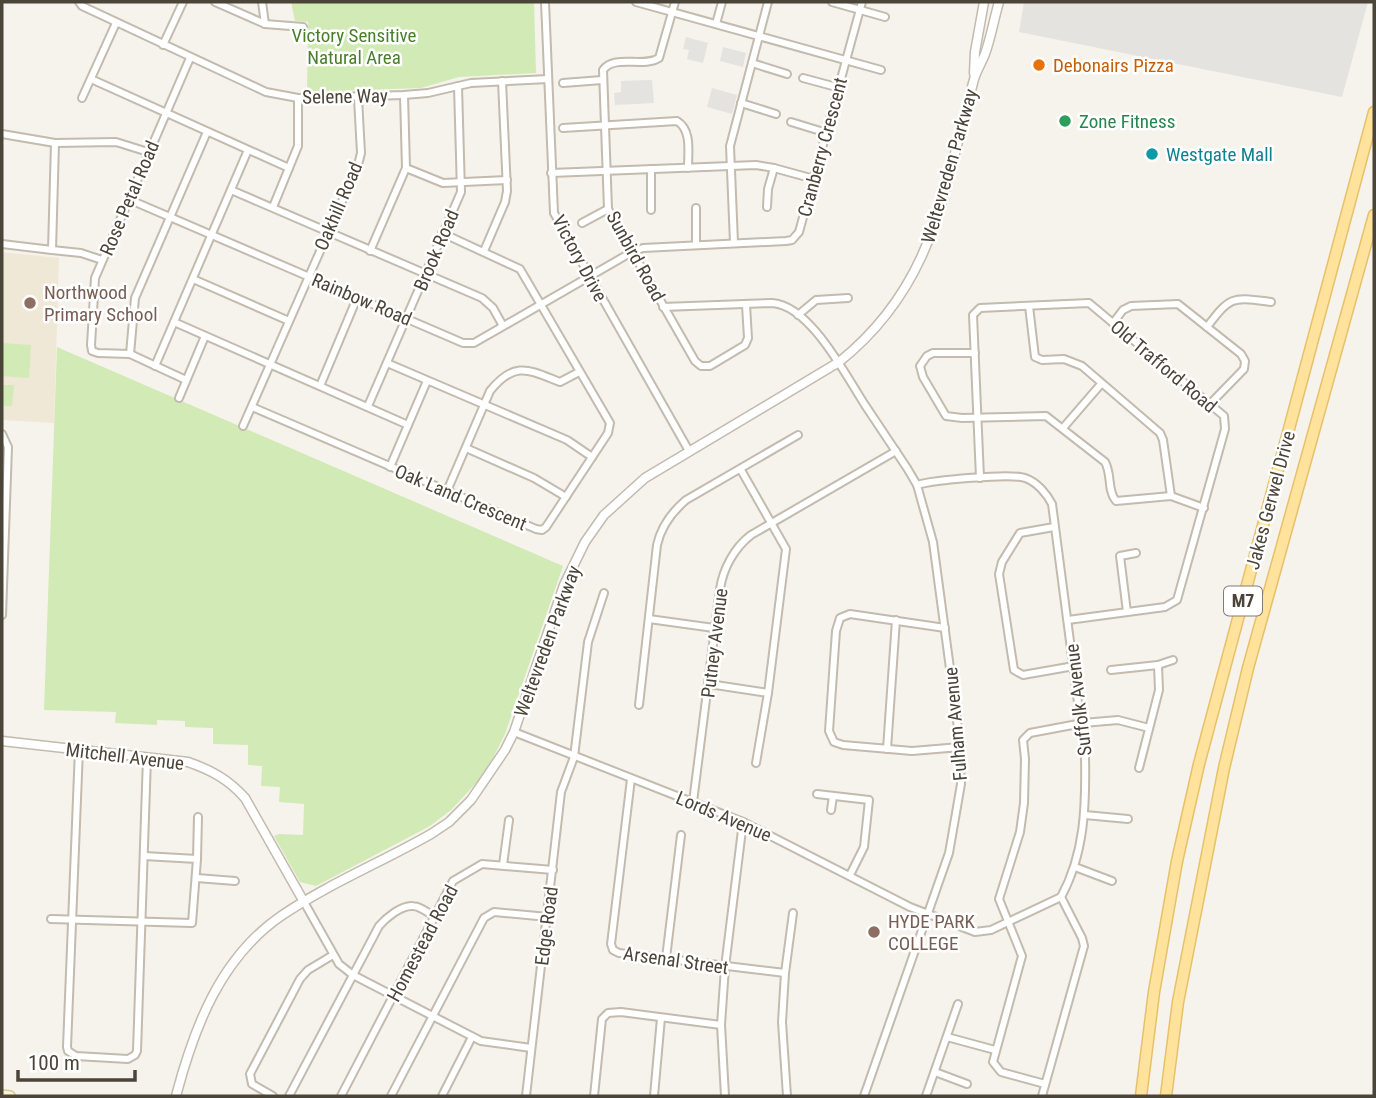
<svg xmlns="http://www.w3.org/2000/svg" width="1376" height="1098" viewBox="0 0 1376 1098" font-family="'Roboto Condensed',sans-serif">
  <style>
    .education { fill: #efe8d6 }
    .green { fill: #d2eab5 }
    .parking { fill: #e5e3e0 }
    .lines { fill: none; stroke-linecap: round; stroke-linejoin: round }
    .minor-casing { stroke: #c2bbae; stroke-width: 10 }
    .tertiary-casing { stroke: #c2bbae; stroke-width: 11 }
    .secondary-casing { stroke: #d6c79b; stroke-width: 12 }
    .primary-casing { stroke: #e6c16a; stroke-width: 13 }
    .minor { stroke: #fff; stroke-width: 6 }
    .tertiary { stroke: #fff; stroke-width: 8 }
    .secondary { stroke: #fff3cd; stroke-width: 9 }
    .primary { stroke: #ffe39c; stroke-width: 10 }
    .food-dot { fill: #e8710a; stroke: #fff; stroke-width: 2.5 }
    .leisure-dot { fill: #2e9e5b; stroke: #fff; stroke-width: 2.5 }
    .culture-dot { fill: #0f9aa8; stroke: #fff; stroke-width: 2.5 }
    .education-dot { fill: #8d6e63; stroke: #fff; stroke-width: 2.5 }
    .labels { text-anchor: middle; stroke-width: 5; stroke-linejoin: round; paint-order: stroke }
    .shield { fill: #fff; stroke: #817c74; stroke-width: 2 }
    .shield-label { font-size: 18px; font-weight: bold; fill: #4b4439 }
    .park-label { font-size: 19px; fill: #4a7f2a; stroke: #fff }
    .food-label { font-size: 19px; fill: #c56008; stroke: #fff; text-anchor: start }
    .street-label { font-size: 19px; fill: #4b4439; stroke: #fff }
    .leisure-label { font-size: 19px; fill: #27864d; stroke: #fff; text-anchor: start }
    .culture-label { font-size: 19px; fill: #0d838f; stroke: #fff; text-anchor: start }
    .education-label { font-size: 19px; fill: #785e54; stroke: #fff; text-anchor: start }
  </style>
  <rect width="100%" height="100%" fill="#f6f3ec"/>
  <polygon class="education" points="2,252 59,258 54,423 2,420"/>
  <g class="green">
    <polygon points="291,2 534,2 536,73 459,77 421,88 307,92 308,22 295,21"/>
    <polygon points="2,343 31,345 29,378 2,376"/>
    <polygon points="57,347 563,566 505,734 493,758 479,780 451,810 430,826 316,886 300,882 274,836 279,834 303,835 304,804 279,802 280,787 261,786 262,766 248,765 248,745 213,744 213,728 185,727 185,721 157,720 157,725 115,723 116,712 44,710"/>
    <polygon points="2,385 14,385 12,406 2,406"/>
  </g>
  <g class="parking">
    <polygon points="1024,2 1368,2 1342,97 1019,32"/>
    <polygon points="686,37 708,43 703,63 687,59 689,50 683,49"/>
    <polygon points="723,47 746,53 743,67 720,61"/>
    <polygon points="652,80 654,103 615,105 614,93 621,92 621,81"/>
    <polygon points="712,88 737,95 732,114 707,107"/>
  </g>
  <g class="lines">
    <defs>
      <g id="minor">
        <polyline points="79,2 82,6 266,92 298,98 404,95 428,93 471,83 548,79"/>
        <polyline points="215,2 265,24 303,27"/>
        <polyline points="262,2 265,24"/>
        <polyline points="545,2 554,213 689,451"/>
        <polyline points="636,2 881,70"/>
        <path d="M 675,2 L 659,58 C 643,68 615,54 603,70 L 608,209 L 695,361 L 701,366 L 710,366 L 745,345 L 748,338 L 746,305"/>
        <polyline points="832,2 885,17"/>
        <polyline points="716,24 722,2"/>
        <polyline points="163,45 183,2"/>
        <polyline points="752,63 787,74"/>
        <polyline points="803,78 840,88"/>
        <polyline points="91,79 289,168"/>
        <polyline points="563,83 602,80"/>
        <polyline points="82,98 116,23"/>
        <polyline points="741,103 776,114"/>
        <polyline points="791,122 827,133"/>
        <path d="M 563,128 L 677,121 C 692,130 688,152 688,168"/>
        <polyline points="2,134 55,143 52,250 2,244"/>
        <polyline points="55,143 116,142 148,152"/>
        <polyline points="406,168 443,183 507,180"/>
        <polyline points="651,169 651,210"/>
        <polyline points="551,173 756,165 774,168 814,179"/>
        <polyline points="231,190 482,298 493,308 503,326"/>
        <polyline points="128,199 463,343 474,343 632,252 643,248 786,241 792,240 799,232 862,2"/>
        <polyline points="273,207 298,146 298,98"/>
        <polyline points="767,207 768,189 774,168"/>
        <polyline points="696,208 696,245"/>
        <polyline points="582,223 608,209"/>
        <polyline points="734,243 730,146 768,2"/>
        <polyline points="52,250 81,253 102,260"/>
        <polyline points="370,251 406,168 404,95"/>
        <polyline points="484,251 505,202 507,191 502,81"/>
        <polyline points="193,279 289,321"/>
        <polyline points="1029,306 1035,357 1042,360 1064,359 1082,366 1160,433 1163,440 1171,496"/>
        <path d="M 663,307 L 772,303 C 810,305 846,376 865,405 C 879,426 893,447 907,468 L 917,485 L 933,542 L 958,728 L 961,784 L 949,853 L 864,1096"/>
        <polyline points="798,315 816,300 848,298"/>
        <polyline points="174,322 408,425"/>
        <polyline points="1113,323 1123,310 1131,306 1178,304 1241,354 1245,361 1244,369 1210,404"/>
        <path d="M 1207,327 C 1231,295 1233,297 1271,302"/>
        <path d="M 975,353 L 933,353 L 927,356 L 920,366 L 923,377 L 946,416 L 962,418 L 1046,416 L 1105,462 C 1112,474 1107,491 1116,501 L 1171,496 L 1204,508"/>
        <polyline points="130,354 135,298 207,132"/>
        <polyline points="387,363 567,440 592,457"/>
        <polyline points="155,366 248,150"/>
        <polyline points="186,380 130,354 98,353 92,351 91,345 95,278 190,58"/>
        <polyline points="320,386 357,298"/>
        <polyline points="179,398 205,336"/>
        <polyline points="368,406 461,192 458,86"/>
        <polyline points="252,407 536,529 542,530 546,527 608,433 610,423 520,269 442,233"/>
        <polyline points="243,426 358,165 361,153 358,98"/>
        <polyline points="1063,428 1101,384"/>
        <polyline points="2,434 8,447 2,615"/>
        <polyline points="466,448 534,478 566,497"/>
        <polyline points="390,467 427,381"/>
        <polyline points="741,470 786,549 768,693 756,763"/>
        <polyline points="980,478 973,315 980,308 1089,303 1224,416 1225,429 1177,600 1165,607 1068,620"/>
        <path d="M 447,491 L 490,391 C 515,360 529,370 560,382 L 579,372"/>
        <polyline points="1054,527 1020,533 1002,562 999,574 1014,670 1023,675 1074,666"/>
        <polyline points="1127,612 1120,556 1136,553"/>
        <polyline points="649,619 714,628"/>
        <polyline points="945,628 850,614 840,618 836,631 829,731 834,742 843,745 912,751 960,747"/>
        <polyline points="1111,670 1158,665 1173,660"/>
        <polyline points="709,684 768,693"/>
        <path d="M 639,705 L 657,545 C 661,527 673,511 686,500 L 798,435"/>
        <path d="M 514,732 L 743,822 L 910,907 L 975,932 L 991,930 L 1061,897 C 1085,853 1086,805 1085,756 L 1052,504 C 1047,494 1037,482 1025,478 C 1011,473 933,480 917,485"/>
        <polyline points="79,749 67,1047 68,1051 76,1056 128,1059 135,1055 137,1051 147,758"/>
        <polyline points="887,749 896,620"/>
        <polyline points="1139,768 1159,690 1158,665"/>
        <polyline points="631,779 611,944 613,950 619,953 785,973"/>
        <polyline points="817,794 869,800 864,847 850,875"/>
        <path d="M 693,802 L 720,589 C 723,569 734,548 751,535 L 896,451"/>
        <polyline points="831,810 833,796"/>
        <polyline points="1085,815 1128,819"/>
        <polyline points="197,859 198,817"/>
        <polyline points="503,865 509,820"/>
        <polyline points="1075,867 1112,881"/>
        <polyline points="197,878 235,881"/>
        <polyline points="304,902 339,964 353,975 481,1041 531,1048"/>
        <polyline points="51,919 192,923 197,859 144,856"/>
        <polyline points="666,958 681,835"/>
        <polyline points="947,1037 995,1050"/>
        <polyline points="935,1072 967,1084"/>
        <polyline points="1045,1084 1001,1072 993,1062 1022,956 999,899 1020,832 1024,803 1025,759 1023,740 1030,733 1083,723 1118,720 1149,728"/>
        <polyline points="273,1096 252,1084 250,1074 300,979 308,970 333,955"/>
        <path d="M 289,1096 L 379,926 C 386,918 401,905 413,906 C 420,906 428,913 434,916"/>
        <polyline points="341,1096 453,881 482,864 553,870"/>
        <polyline points="391,1096 484,918 494,912 548,917"/>
        <polyline points="442,1096 472,1037"/>
        <polyline points="526,1096 561,792 574,757 588,642 604,593"/>
        <polyline points="594,1096 602,1019 608,1013 621,1012 721,1025"/>
        <polyline points="654,1096 661,1018"/>
        <polyline points="725,1096 721,1025 725,967 743,822"/>
        <polyline points="787,1096 782,1022 785,973 793,913"/>
        <polyline points="926,1096 958,1004"/>
        <polyline points="1042,1096 1084,946 1082,938 1061,897"/>
      </g>
      <g id="tertiary">
        <polyline points="974,73 975,52 984,2"/>
        <path d="M 2,741 L 188,762 C 211,770 228,779 245,798 L 304,902"/>
        <path d="M 176,1096 C 194,1028 220,958 281,916 C 328,884 382,862 431,834 L 449,822 L 471,800 L 505,750 L 514,732 L 564,585 L 585,542 L 604,515 L 645,478 L 839,362 C 934,286 943,193 973,83 C 975,73 981,64 985,54 C 991,37 994,19 999,2"/>
      </g>
      <polyline id="secondary" points="2,1095 10,1096"/>
      <g id="primary">
        <polyline points="1141,1096 1154,992 1177,861 1199,764 1374,112"/>
        <polyline points="1166,1096 1178,1002 1224,768 1248,668 1374,215"/>
      </g>
    </defs>
    <use href="#minor" class="minor-casing"/>
    <use href="#tertiary" class="tertiary-casing"/>
    <use href="#secondary" class="secondary-casing"/>
    <use href="#primary" class="primary-casing"/>
    <use href="#minor" class="minor"/>
    <use href="#tertiary" class="tertiary"/>
    <use href="#secondary" class="secondary"/>
    <use href="#primary" class="primary"/>
  </g>
  <circle class="food-dot" cx="1039" cy="65" r="7"/>
  <circle class="leisure-dot" cx="1065" cy="121" r="7"/>
  <circle class="culture-dot" cx="1152" cy="154" r="7"/>
  <g class="education-dot">
    <circle cx="30" cy="303" r="7"/>
    <circle cx="874" cy="932" r="7"/>
  </g>
  <g class="labels">
    <rect class="shield" x="1224" y="586.5" width="38" height="29" rx="5"/>
    <g class="shield-label">
      <text x="1243" y="607">M7</text>
    </g>
    <g class="park-label">
      <text x="354" y="42">Victory Sensitive<tspan x="354" dy="22">Natural Area</tspan></text>
    </g>
    <g class="food-label">
      <text x="1053" y="72">Debonairs Pizza</text>
    </g>
    <g class="street-label">
      <text transform="translate(345 96) rotate(-1)" y="7">Selene Way</text>
      <text transform="translate(822 147) rotate(-75)" y="7">Cranberry Crescent</text>
      <text transform="translate(949 166) rotate(-74)" y="7">Weltevreden Parkway</text>
      <text transform="translate(129 198) rotate(-67)" y="7">Rose Petal Road</text>
      <text transform="translate(338 206) rotate(-67)" y="7">Oakhill Road</text>
      <text transform="translate(436 250) rotate(-67)" y="7">Brook Road</text>
      <text transform="translate(636 256) rotate(61)" y="7">Sunbird Road</text>
      <text transform="translate(580 258) rotate(62)" y="7">Victory Drive</text>
      <text transform="translate(362 299) rotate(23)" y="7">Rainbow Road</text>
      <text transform="translate(1164 366) rotate(40)" y="7">Old Trafford Road</text>
      <text transform="translate(461 497) rotate(23)" y="7">Oak Land Crescent</text>
      <text transform="translate(1270 500) rotate(-75)" y="7">Jakes Gerwel Drive</text>
      <text transform="translate(547 641) rotate(-70)" y="7">Weltevreden Parkway</text>
      <text transform="translate(714 643) rotate(-83)" y="7">Putney Avenue</text>
      <text transform="translate(1078 700) rotate(-97)" y="7">Suffolk Avenue</text>
      <text transform="translate(955 724) rotate(-95)" y="7">Fulham Avenue</text>
      <text transform="translate(125 756) rotate(7)" y="7">Mitchell Avenue</text>
      <text transform="translate(724 816) rotate(23)" y="7">Lords Avenue</text>
      <text transform="translate(546 926) rotate(-83)" y="7">Edge Road</text>
      <text transform="translate(422 943) rotate(-62)" y="7">Homestead Road</text>
      <text transform="translate(676 960) rotate(8)" y="7">Arsenal Street</text>
    </g>
    <g class="leisure-label">
      <text x="1079" y="128">Zone Fitness</text>
    </g>
    <g class="culture-label">
      <text x="1166" y="161">Westgate Mall</text>
    </g>
    <g class="education-label">
      <text x="44" y="299">Northwood<tspan x="44" dy="22">Primary School</tspan></text>
      <text x="888" y="928">HYDE PARK<tspan x="888" dy="22">COLLEGE</tspan></text>
    </g>
  </g>
  <rect width="1376" height="1098" fill="none" stroke="#4b4439" stroke-width="7"/>
  <path d="M18 1070v10h117v-10" fill="none" stroke="#4b4439" stroke-width="3.5"/>
  <text x="28" y="1070" font-size="21" fill="#4b4439" stroke="#ffffff" stroke-width="5" paint-order="stroke">100 m</text>
</svg>
